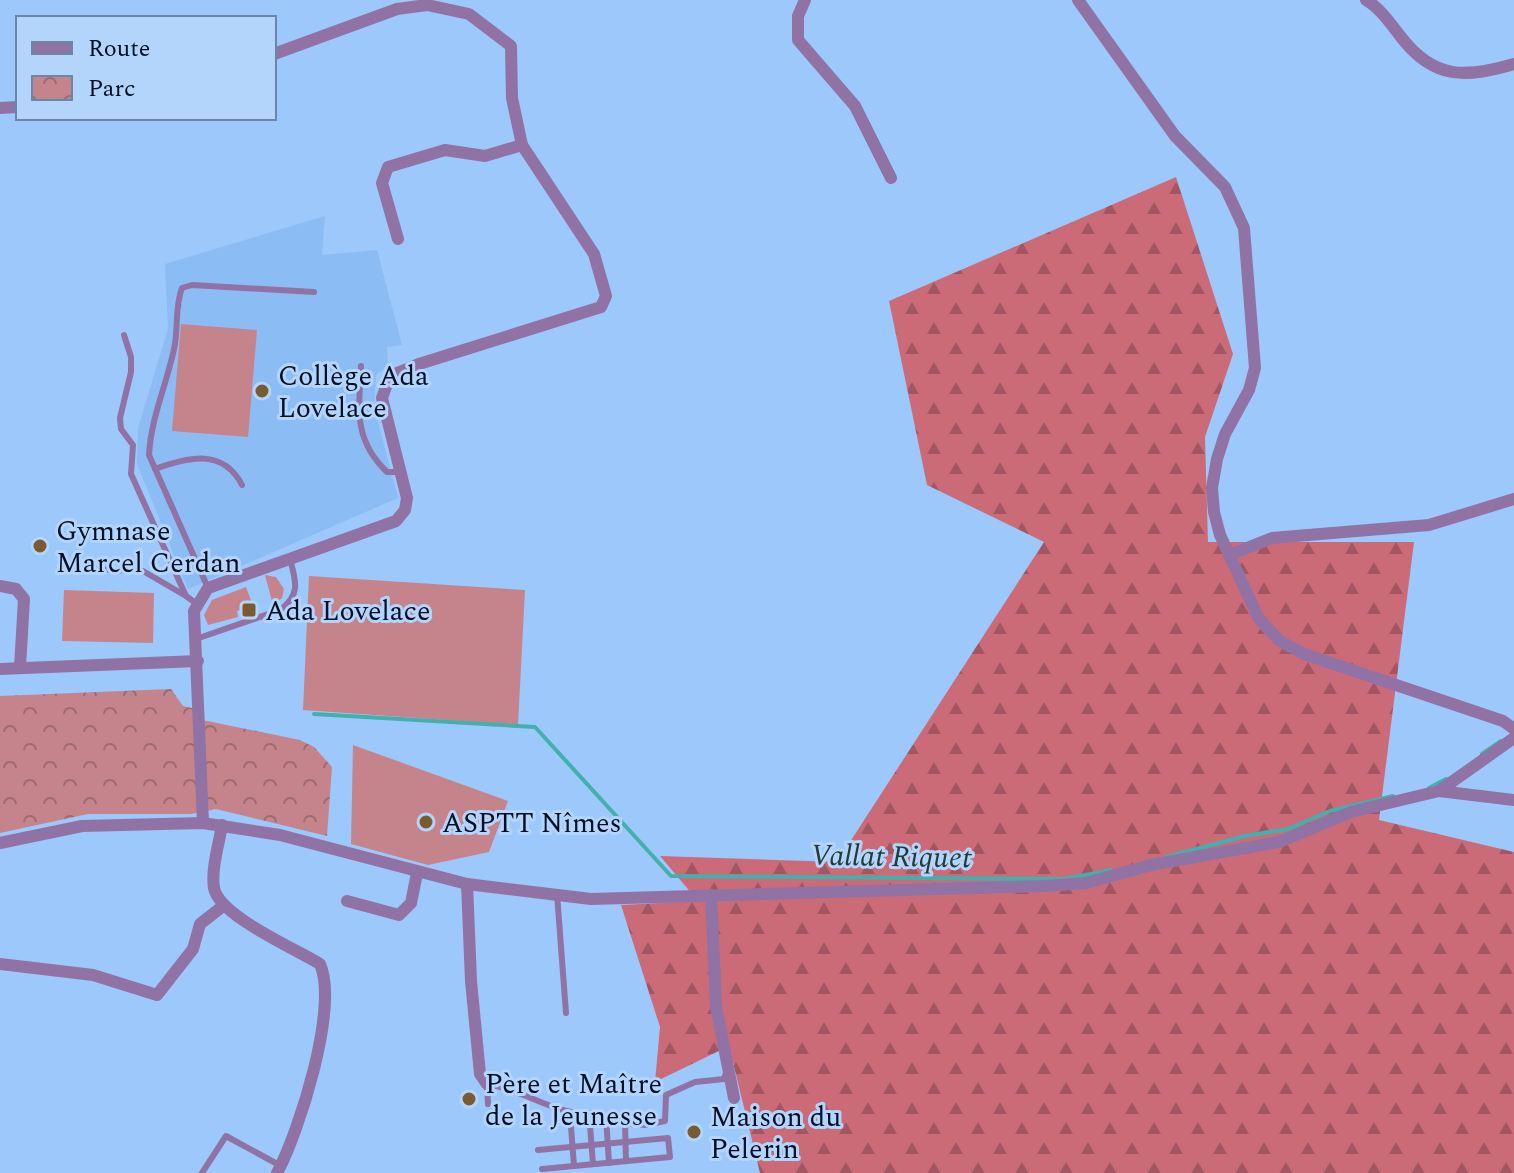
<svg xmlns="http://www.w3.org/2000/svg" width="1514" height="1173" viewBox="0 0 1514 1173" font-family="Spectral,serif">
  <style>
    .built { fill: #8cbcf4 }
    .grass { fill: #c5848b }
    .forest { fill: url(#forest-firs) }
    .park { fill: url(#park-crowns) }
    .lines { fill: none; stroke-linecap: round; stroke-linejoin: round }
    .stream { stroke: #43b0ad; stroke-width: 4 }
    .service { stroke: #9172a4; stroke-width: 6 }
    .minor { stroke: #9172a4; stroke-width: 12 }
    .poi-dot { fill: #7a5a30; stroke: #b3d5fc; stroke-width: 3 }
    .labels { text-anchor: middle; stroke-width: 6; stroke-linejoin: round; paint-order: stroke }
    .poi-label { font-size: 28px; fill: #000f25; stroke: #b3d5fc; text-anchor: start }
    .water-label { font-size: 30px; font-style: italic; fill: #233b3a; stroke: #b3d5fc }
  </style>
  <defs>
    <pattern id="forest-firs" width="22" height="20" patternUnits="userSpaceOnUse" patternTransform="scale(2)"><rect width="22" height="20" fill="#cc6b78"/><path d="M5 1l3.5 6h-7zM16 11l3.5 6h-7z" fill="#a35662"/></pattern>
    <pattern id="park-crowns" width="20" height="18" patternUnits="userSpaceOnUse" patternTransform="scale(2)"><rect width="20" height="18" fill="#c5848b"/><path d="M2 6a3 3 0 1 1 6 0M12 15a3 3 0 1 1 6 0" fill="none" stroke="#9e6a71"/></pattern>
  </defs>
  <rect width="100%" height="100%" fill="#9cc8fc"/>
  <polygon class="built" points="325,216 322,255 377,250 402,345 387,347 388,365 376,375 374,407 398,498 188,589 137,464 138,428 168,329 165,264"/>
  <g class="grass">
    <polygon points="181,324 257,330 248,437 172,431"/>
    <polygon points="265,575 276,577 284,589 282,598 273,605"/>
    <polygon points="309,576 525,590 518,725 303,710"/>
    <polygon points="246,587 253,606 237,611 238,617 208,625 204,615 212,600"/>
    <polygon points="64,590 154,593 153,643 62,641"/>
    <polygon points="353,745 508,801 489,852 428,865 351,844"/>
  </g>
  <polygon class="forest" points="1176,177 1233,354 1205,437 1208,542 1414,542 1379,820 1514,852 1514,1173 760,1173 729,1046 655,1082 660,1027 621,905 698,901 660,856 837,862 1044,542 927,485 889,301"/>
  <polygon class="park" points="171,689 183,706 196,709 197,719 300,740 314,747 332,767 327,836 216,809 191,814 88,814 0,833 0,696"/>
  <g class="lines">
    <g class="stream">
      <polyline points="314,714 535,727 671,876 1065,879 1111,870"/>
      <polyline points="1482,754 1501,741"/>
      <polyline points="1429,788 1446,779"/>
      <polyline points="1166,857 1245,836 1288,829 1330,811 1393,796"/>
    </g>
    <g class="service">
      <polyline points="124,335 131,357 131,372 120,418 121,429 133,445 131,474 186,596 197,604"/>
      <path d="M 361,366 C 359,410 353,439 387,472 L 400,472"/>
      <path d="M 155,469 C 188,457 223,448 242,485"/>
      <polyline points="87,569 143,571 186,596"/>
      <path d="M 208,588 L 149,455 C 151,416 168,382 175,344 C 178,325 175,306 182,288 L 192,285 L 314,292"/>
      <path d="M 196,639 L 280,610 C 301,595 296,581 290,559"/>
      <polyline points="557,894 566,1013"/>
      <path d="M 488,1104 L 487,1084 C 523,1089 557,1116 589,1113 L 593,1164"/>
      <polyline points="589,1113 606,1117 609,1163"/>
      <polyline points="570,1114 574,1166"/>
      <polyline points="606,1117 625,1123 626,1161"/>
      <polyline points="625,1123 645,1125 665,1121 666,1095 695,1082 724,1079 727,1070"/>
      <polyline points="538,1150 668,1138 670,1157 542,1169"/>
      <polyline points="202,1173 226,1136 281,1166"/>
    </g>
    <g class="minor">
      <polyline points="805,0 798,16 798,40 855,106 891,178"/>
      <polyline points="1078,0 1175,136 1225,187 1244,228 1255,368 1249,390 1225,434 1217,459 1212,488 1214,512 1220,535 1259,619 1280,641 1304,654 1503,721 1514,729"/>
      <path d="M 1366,0 C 1380,8 1391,24 1401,37 C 1434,80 1466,78 1514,64"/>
      <polyline points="0,108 18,107"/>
      <polyline points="398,239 382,183 388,167 445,150 485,156 522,145"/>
      <polyline points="1229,555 1272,538 1429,525 1514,499"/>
      <polyline points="0,586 16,589 24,599 20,667"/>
      <polyline points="0,669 198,661"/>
      <polyline points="1439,791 1514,800"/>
      <polyline points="203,823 194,611 208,588 396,521 405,510 407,498 382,398 390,376 419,364 601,307 606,296 594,254 522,145 512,98 511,46 469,14 427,5 397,9 274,54"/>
      <path d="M 222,825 C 219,844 211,869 214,888 C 219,916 296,949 320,964 C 339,1007 299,1132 277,1173"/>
      <polyline points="0,843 82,826 203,823 280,835 467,884 591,899 1046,886 1086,883 1151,865 1279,842 1351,812 1439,791 1514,738"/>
      <polyline points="467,884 471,981 480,1074 487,1084"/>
      <polyline points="711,895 716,1006 734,1098"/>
      <polyline points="347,901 399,915 411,903 417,873"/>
      <polyline points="0,964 93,975 157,995 193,949 200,924 223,906"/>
    </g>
  </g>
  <g class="poi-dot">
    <circle cx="262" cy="391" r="8"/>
    <circle cx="40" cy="546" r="8"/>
    <rect x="241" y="602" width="16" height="16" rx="4"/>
    <circle cx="426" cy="822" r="8"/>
    <circle cx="469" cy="1099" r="8"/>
    <circle cx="694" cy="1132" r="8"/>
  </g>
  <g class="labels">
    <g class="poi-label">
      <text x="278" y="385">Collège Ada<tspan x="278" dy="32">Lovelace</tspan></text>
      <text x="56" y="540">Gymnase<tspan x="56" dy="32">Marcel Cerdan</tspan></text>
      <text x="265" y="620">Ada Lovelace</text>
      <text x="442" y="832">ASPTT Nîmes</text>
      <text x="485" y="1093">Père et Maître<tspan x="485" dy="32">de la Jeunesse</tspan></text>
      <text x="710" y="1126">Maison du<tspan x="710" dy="32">Pelerin</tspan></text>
    </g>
    <g class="water-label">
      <text transform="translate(891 856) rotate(1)" y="10">Vallat Riquet</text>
    </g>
  </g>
  <rect x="16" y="16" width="260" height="104" fill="#b3d5fc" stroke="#6b86a6" stroke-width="2"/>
  <rect x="32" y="42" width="40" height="12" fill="#9172a4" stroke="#6b86a6" stroke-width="2"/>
  <text x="88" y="56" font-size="24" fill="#000f25">Route</text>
  <rect x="32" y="76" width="40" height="24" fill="url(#park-crowns)" stroke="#6b86a6" stroke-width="2"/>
  <text x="88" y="96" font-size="24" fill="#000f25">Parc</text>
</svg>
